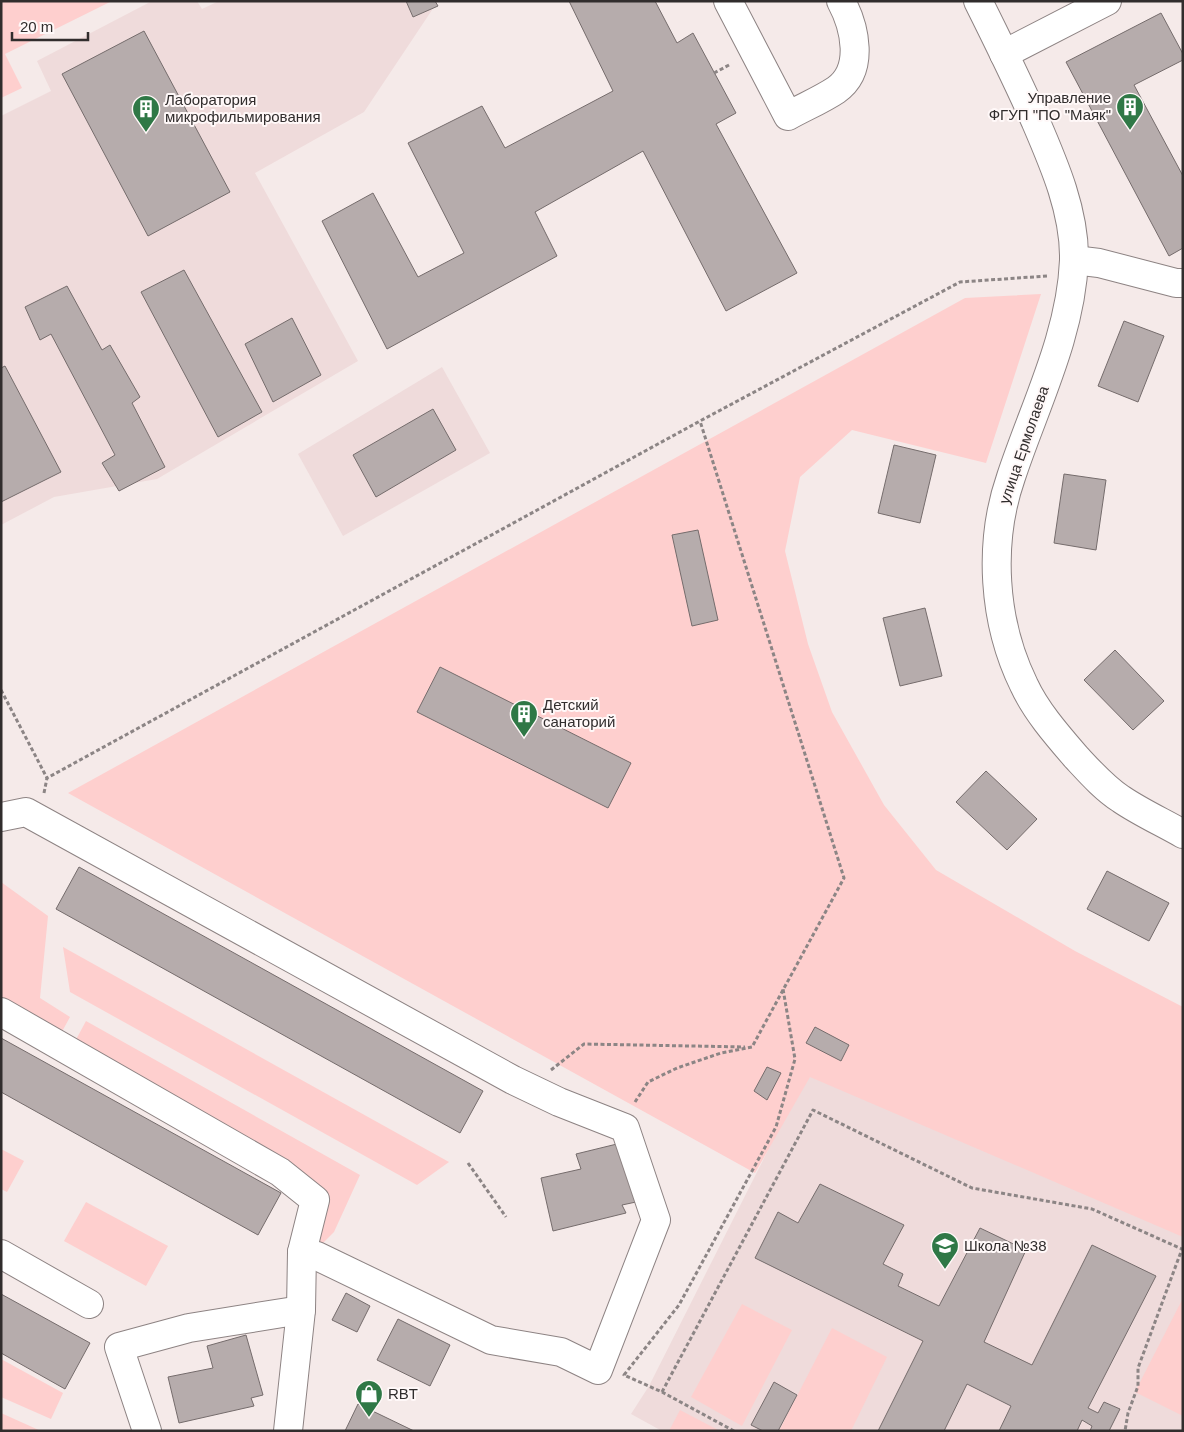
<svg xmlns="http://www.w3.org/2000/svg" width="1184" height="1432" viewBox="0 0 1184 1432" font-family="Helvetica,sans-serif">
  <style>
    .built { fill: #efdbdb }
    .green { fill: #fecfce }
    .building { fill: #b6acac; stroke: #756c6c }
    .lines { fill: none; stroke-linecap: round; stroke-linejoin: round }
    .minor-casing { stroke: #8d8383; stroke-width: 30 }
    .path { stroke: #8c8585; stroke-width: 3; stroke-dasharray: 4 2.5; stroke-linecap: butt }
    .minor { stroke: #fff; stroke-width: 28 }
    .labels { text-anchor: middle; stroke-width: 4; stroke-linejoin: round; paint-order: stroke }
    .poi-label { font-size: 15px; fill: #312d2d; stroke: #fff8f8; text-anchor: start }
    .street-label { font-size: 15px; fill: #312d2d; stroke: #fff8f8 }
  </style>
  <rect width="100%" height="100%" fill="#f5eae9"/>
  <g class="built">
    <polygon points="152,1 197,1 202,9 219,1 438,1 364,112 255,173 358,361 157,479 54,497 1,525 1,116 51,91 37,61"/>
    <polygon points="442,367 490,453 343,536 298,454"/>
    <polygon points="809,1069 1183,1155 1183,1431 662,1431 631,1414 649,1386"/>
  </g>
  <g class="green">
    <polygon points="1,1 112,1 5,54 22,88 1,98"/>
    <polygon points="1041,294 986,463 852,430 800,477 785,551 808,644 832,712 884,805 936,870 1075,951 1183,1007 1183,1237 810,1077 755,1173 68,793 965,298"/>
    <polygon points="1,882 48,916 40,998 70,1017 59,1037 1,1003"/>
    <polygon points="63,947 449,1162 417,1185 70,992"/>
    <polygon points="86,1021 360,1175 334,1232 317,1249 317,1194 72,1047"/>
    <polygon points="1,1149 24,1161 7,1192 1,1189"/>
    <polygon points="86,1202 168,1246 146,1286 64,1241"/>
    <polygon points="1183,1298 1183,1416 1135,1392"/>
    <polygon points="742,1304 792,1330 742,1426 691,1397"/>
    <polygon points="832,1328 887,1357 851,1431 779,1431"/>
    <polygon points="1,1359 63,1393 51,1419 1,1397"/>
    <polygon points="680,1410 720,1431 669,1431"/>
    <polygon points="1,1413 41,1431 1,1431"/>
  </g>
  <g class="building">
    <polygon points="406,1 435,1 438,6 413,17"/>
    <polygon points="569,1 655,1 677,43 693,33 736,113 716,124 797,273 726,311 643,151 535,212 557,256 387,349 322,221 373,193 418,277 464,253 408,143 482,106 505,148 613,91"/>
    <polygon points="1161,13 1183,54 1183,60 1134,85 1183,176 1183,248 1169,256 1066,62"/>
    <polygon points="144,31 230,192 148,236 62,74"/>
    <polygon points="184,270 262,412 218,437 141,292"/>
    <polygon points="67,286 102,350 110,345 140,397 132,403 165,467 119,491 102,463 115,455 51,334 40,340 25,307"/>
    <polygon points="292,318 321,375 273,402 245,344"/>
    <polygon points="1124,321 1164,336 1138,402 1098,386"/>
    <polygon points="5,366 61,472 1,502 1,368"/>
    <polygon points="433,409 456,450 376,497 353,455"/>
    <polygon points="894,445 936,455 920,523 878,513"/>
    <polygon points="1064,474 1106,480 1096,550 1054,543"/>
    <polygon points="698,530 718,620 692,626 672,535"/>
    <polygon points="925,608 942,676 900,686 883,618"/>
    <polygon points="1115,650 1164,701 1133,730 1084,680"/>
    <polygon points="440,667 631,763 608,808 417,712"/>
    <polygon points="986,771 1037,819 1007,850 956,802"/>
    <polygon points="79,867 483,1091 460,1133 56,909"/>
    <polygon points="1107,871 1169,903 1149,941 1087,909"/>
    <polygon points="815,1027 849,1045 841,1061 806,1043"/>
    <polygon points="1,1038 281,1193 258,1235 1,1092"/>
    <polygon points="767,1067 781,1073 767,1100 754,1091"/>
    <polygon points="621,1143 636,1202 622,1205 626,1213 553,1231 541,1178 581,1169 576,1154"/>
    <polygon points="820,1184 904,1225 883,1264 903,1274 898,1286 939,1306 980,1228 1026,1250 984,1342 1032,1365 1092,1245 1156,1276 1088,1408 1098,1413 1104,1402 1120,1409 1109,1431 1090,1431 1092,1426 1082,1420 1077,1431 999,1431 1011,1406 967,1384 944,1431 878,1431 923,1341 755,1258 778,1212 798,1223"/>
    <polygon points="346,1293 370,1306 357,1332 332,1320"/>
    <polygon points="1,1294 90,1343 65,1389 1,1353"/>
    <polygon points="398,1319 450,1345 430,1386 377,1360"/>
    <polygon points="246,1335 263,1395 251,1398 254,1406 179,1423 168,1377 213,1368 207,1346"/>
    <polygon points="774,1382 797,1395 778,1431 763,1431 751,1425"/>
    <polygon points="358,1404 414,1431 345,1431"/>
  </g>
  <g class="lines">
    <defs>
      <g id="minor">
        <path d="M 728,1 L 788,116 C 804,107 821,100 836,90 C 865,70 855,27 841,1"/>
        <path d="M 978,1 C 998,41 1017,80 1035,120 C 1054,164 1075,212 1074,260 C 1071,336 1034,407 1011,477 C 988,543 993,622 1024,685 C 1036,711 1057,735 1076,757 C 1090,772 1104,788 1121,799 C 1140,812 1162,822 1183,834"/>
        <polyline points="1004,54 1107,1"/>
        <polyline points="1074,260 1099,263 1176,283 1183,283"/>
        <polyline points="1,817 26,812 513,1080 559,1102 625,1128 656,1220 598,1370 561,1352 491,1340 317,1256 302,1252"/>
        <polyline points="1,1012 280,1172 315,1200 302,1252 301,1310 288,1431"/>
        <polyline points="1,1254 89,1304"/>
        <polyline points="147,1431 119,1347 189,1328 301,1310"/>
      </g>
    </defs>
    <use href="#minor" class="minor-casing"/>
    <g class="path">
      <polyline points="714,73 731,64"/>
      <polyline points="1,690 47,778"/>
      <polyline points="44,793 47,778 700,421 960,282 1047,276"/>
      <polyline points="551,1070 584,1044 745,1047"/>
      <polyline points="635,1102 648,1082 677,1068 721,1053 752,1047 844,878 700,421"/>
      <polyline points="468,1163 506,1217"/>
      <polyline points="662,1392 813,1110 972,1188 1092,1209 1182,1249 1138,1368 1138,1386 1128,1413 1125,1431"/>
      <polyline points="734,1431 662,1392 624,1375 679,1305 776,1127 795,1059 783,989"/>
    </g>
    <use href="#minor" class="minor"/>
  </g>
  <defs>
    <symbol id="building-pin" viewBox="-11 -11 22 30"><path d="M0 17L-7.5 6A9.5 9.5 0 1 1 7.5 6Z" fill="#2f7846" stroke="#fff8f8"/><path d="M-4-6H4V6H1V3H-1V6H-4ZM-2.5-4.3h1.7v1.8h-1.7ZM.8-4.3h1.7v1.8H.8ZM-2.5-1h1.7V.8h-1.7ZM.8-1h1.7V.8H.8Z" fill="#fff"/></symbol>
    <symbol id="school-pin" viewBox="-11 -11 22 30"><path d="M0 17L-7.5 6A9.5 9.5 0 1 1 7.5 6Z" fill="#2f7846" stroke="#fff8f8"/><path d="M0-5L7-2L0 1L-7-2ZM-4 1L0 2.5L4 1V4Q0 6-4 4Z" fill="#fff"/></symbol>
    <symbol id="shop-pin" viewBox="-11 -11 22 30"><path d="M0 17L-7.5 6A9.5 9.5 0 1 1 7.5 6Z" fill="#2f7846" stroke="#fff8f8"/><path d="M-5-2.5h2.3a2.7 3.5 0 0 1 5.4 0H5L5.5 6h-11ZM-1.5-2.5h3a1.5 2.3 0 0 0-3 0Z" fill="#fff"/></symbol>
  </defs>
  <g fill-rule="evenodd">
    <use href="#building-pin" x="1114" y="91" width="32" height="43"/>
    <use href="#building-pin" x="130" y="93" width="32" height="43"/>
    <use href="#building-pin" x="508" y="698" width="32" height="43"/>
    <use href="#school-pin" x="929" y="1230" width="32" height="43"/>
    <use href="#shop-pin" x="353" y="1378" width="32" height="43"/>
  </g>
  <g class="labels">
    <g class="poi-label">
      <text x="1111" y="103" text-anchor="end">Управление<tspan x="1111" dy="17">ФГУП "ПО "Маяк"</tspan></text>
      <text x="165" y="105">Лаборатория<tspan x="165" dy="17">микрофильмирования</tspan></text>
      <text x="543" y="710">Детский<tspan x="543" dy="17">санаторий</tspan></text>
      <text x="964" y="1251">Школа №38</text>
      <text x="388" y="1399">RBT</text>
    </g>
    <g class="street-label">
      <text transform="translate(1024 445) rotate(-71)" y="5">улица Ермолаева</text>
    </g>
  </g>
  <rect width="1184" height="1432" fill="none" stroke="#312d2d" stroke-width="5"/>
  <path d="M12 32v8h76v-8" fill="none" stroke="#312d2d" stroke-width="2.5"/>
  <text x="20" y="32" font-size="15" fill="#312d2d" stroke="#fff8f8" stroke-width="4" paint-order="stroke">20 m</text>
</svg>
